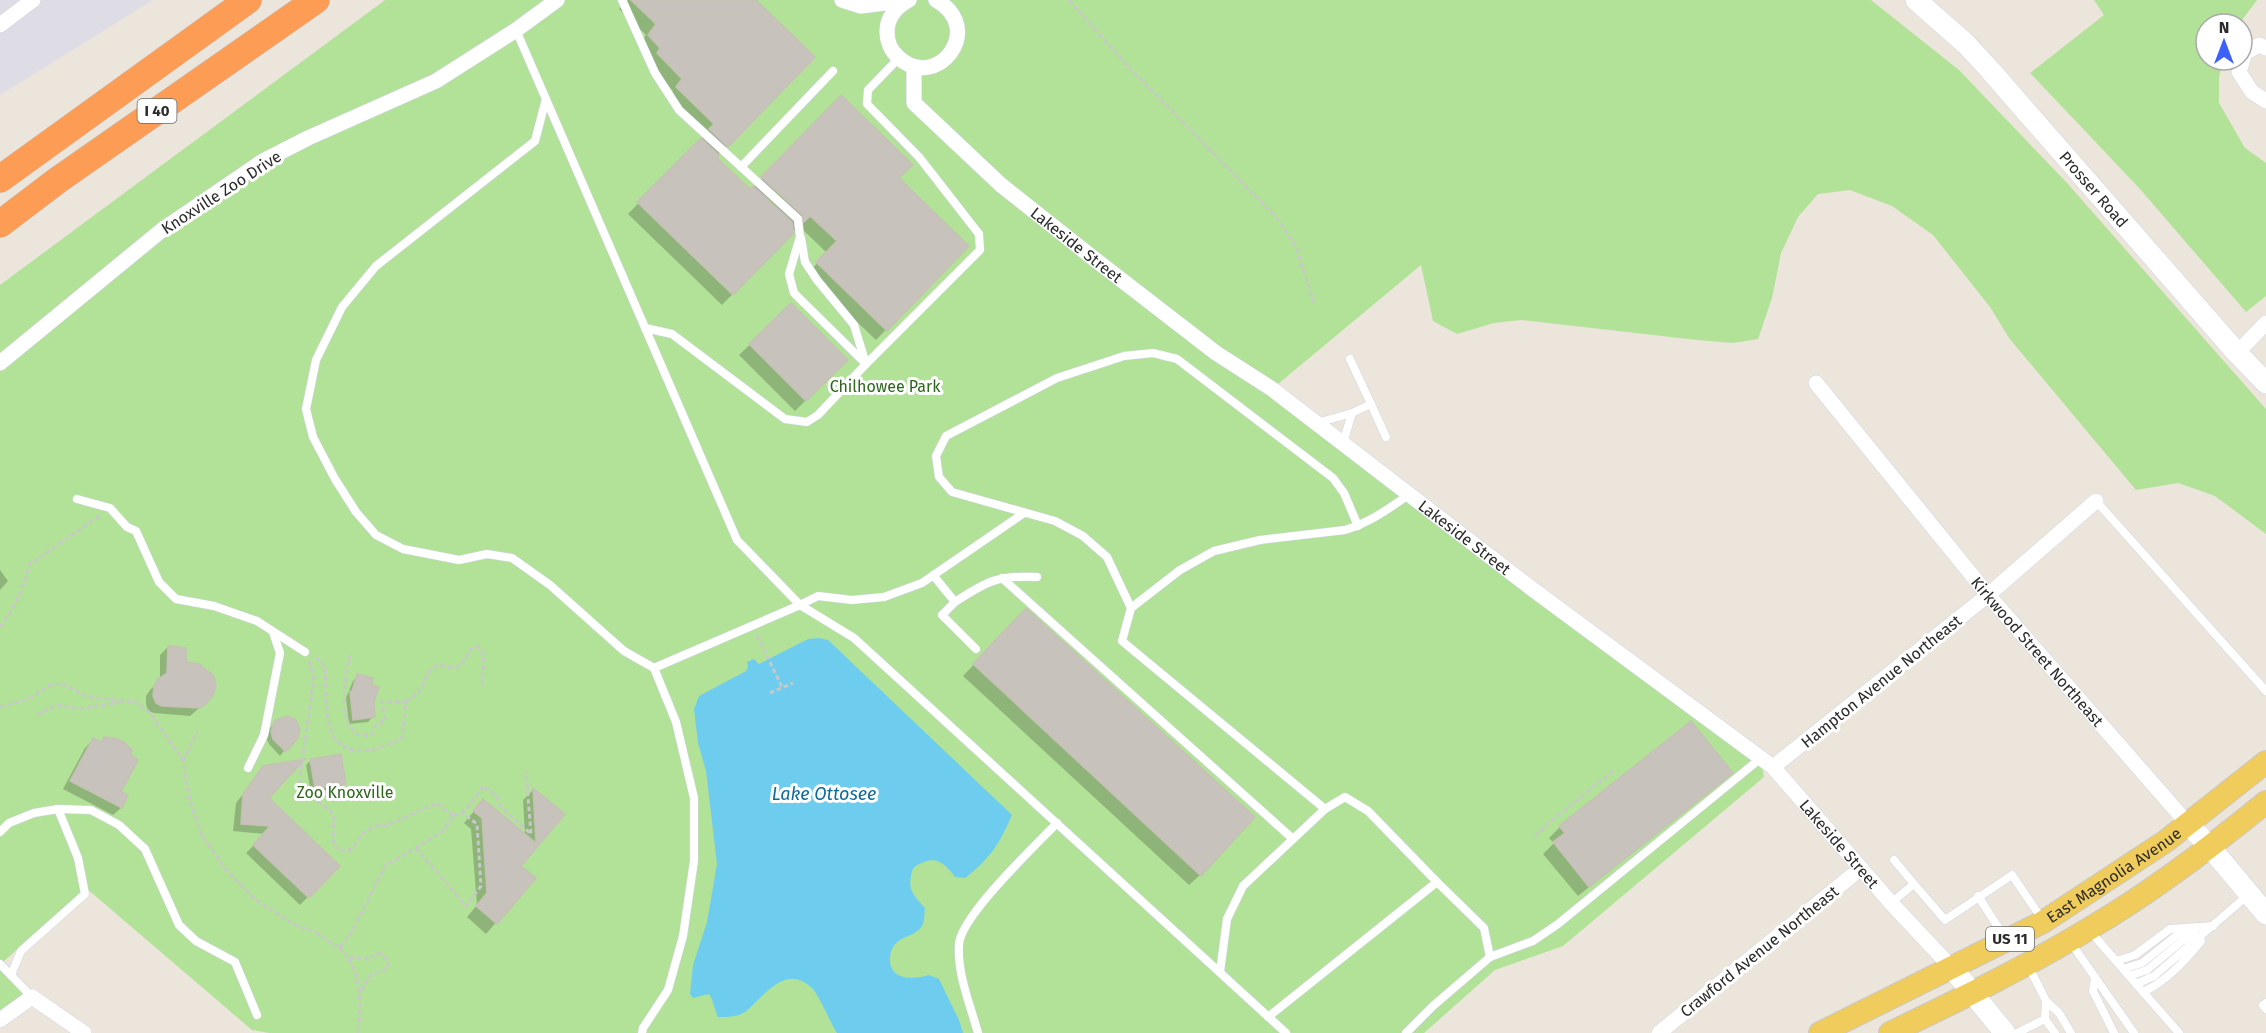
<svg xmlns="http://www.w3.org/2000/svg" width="2266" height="1033" viewBox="0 0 2266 1033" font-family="'Fira Sans',sans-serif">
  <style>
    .industrial { fill: #dedce4 }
    .green { fill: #b2e298 }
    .water { fill: #6ecdee }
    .shadow { fill: #0003 }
    .building { fill: #c7c2bb; stroke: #c7c1b5; stroke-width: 1.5 }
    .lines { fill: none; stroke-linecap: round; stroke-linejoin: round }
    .lane-casing { stroke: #d1d4e3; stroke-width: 9 }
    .street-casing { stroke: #d1d4e3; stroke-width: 16 }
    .secondary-casing { stroke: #d1d4e3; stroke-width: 22 }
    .primary-casing { stroke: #c8c8c8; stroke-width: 24 }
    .highway-casing { stroke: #c8c8c8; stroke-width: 28 }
    .path { stroke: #c8c8c8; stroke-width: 3; stroke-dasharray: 4.5 3; stroke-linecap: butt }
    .lane { stroke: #fff; stroke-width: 8 }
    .street { stroke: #fff; stroke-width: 15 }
    .secondary { stroke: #fff; stroke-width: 21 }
    .primary { stroke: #f0cc5c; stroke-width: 22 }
    .highway { stroke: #fd9c55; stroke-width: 27 }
    .labels { text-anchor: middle; stroke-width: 6; stroke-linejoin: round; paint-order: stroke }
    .shield { fill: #fff; stroke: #6a6a6a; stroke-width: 1.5 }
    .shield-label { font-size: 15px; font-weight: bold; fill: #2a2a2a }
    .street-label { font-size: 16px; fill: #2a2a2a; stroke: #fff }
    .park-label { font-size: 16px; fill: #2b661a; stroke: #fff }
    .water-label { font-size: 18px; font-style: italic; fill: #0e6b9a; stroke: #fff }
  </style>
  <rect width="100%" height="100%" fill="#ece5db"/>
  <polygon class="industrial" points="0,0 153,0 0,95"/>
  <g class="green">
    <polygon points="385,0 1871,0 1959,70 2067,183 2266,409 2266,534 2215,496 2178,483 2136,490 2009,338 1990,307 1933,235 1892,206 1850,190 1818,194 1798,217 1781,253 1772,298 1758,339 1733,343 1697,340 1521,320 1494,323 1457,334 1433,321 1421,265 1272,389 1761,758 1764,777 1563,946 1495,970 1424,1033 269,1033 252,1030 86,888 3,962 32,997 0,1020 0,285"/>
    <polygon points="2094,0 2257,0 2239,24 2206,24 2206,60 2224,60 2219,77 2219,103 2245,148 2266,163 2266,296 2246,312 2140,189 2030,73 2104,15"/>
  </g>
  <path class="water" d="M 819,638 L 828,640 L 1012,815 C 1000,843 990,859 965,878 L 955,877 C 942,859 932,855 913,868 C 907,889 911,892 925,908 C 924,913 925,922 922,926 C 913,940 892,934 890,958 C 889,982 915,979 929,975 L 939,979 L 959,1020 L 963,1033 L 837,1033 C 830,1022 819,995 812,988 C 785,962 764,997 745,1012 C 737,1017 727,1017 718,1017 C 714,1009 714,1001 709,994 L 693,998 L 690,994 L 693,965 L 707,922 L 717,864 L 706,771 L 698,743 L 694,709 L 699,696 L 746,671 L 748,667 L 747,662 L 754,659 L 759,664 L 808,639 Z"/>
  <g class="shadow">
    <polygon points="628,0 754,0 813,57 715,158 750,191 841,97 897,178 967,246 876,340 807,274 827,253 799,226 722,305 628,214 705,135 666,99 673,91 647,64 651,60 638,46 646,35 619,9"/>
    <polygon points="791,305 846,360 795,411 739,355"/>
    <polygon points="0,570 8,581 0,590"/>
    <polygon points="1016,620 1200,875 1189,885 963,676"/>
    <polygon points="168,647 184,663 198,665 213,677 204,704 190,716 154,713 148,711 146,704 146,696 150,690 160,680 160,655"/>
    <polygon points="358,676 372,703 373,717 368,722 349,724 346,698 353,681"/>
    <polygon points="273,725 298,733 280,756 269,744 266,737 268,730"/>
    <polygon points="104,738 119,793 126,796 121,808 113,815 63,789 85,748 93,740 99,743"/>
    <polygon points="311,760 344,783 339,788 311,793 306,765"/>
    <polygon points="264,768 267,798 338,866 300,905 246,853 265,834 233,831 236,803"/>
    <polygon points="1720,783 1578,896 1543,854 1554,843 1549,838 1560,827"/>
    <polygon points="533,790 563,815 519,866 534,878 486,934 467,917 477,905 471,829 464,823 483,801 525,835 523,800"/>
  </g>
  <g class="building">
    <polygon points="631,0 756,0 815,57 728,147 709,129 714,124 676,87 682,79 657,53 660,48 648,35 656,24"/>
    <polygon points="841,95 913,165 899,178 969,246 887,331 816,262 837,241 810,216 804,222 802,215 761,177"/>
    <polygon points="701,138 719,155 717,158 750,189 753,186 792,222 794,233 733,295 637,202"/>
    <polygon points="791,303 848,360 806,401 749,344"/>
    <polygon points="1026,608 1255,817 1201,876 973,664"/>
    <polygon points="168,646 186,648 186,662 199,664 214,676 216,686 213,696 205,705 199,708 162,706 156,703 153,696 154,687 157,680 167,673"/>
    <polygon points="357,674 373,678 372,685 379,687 374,703 375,717 353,720 350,692 352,691"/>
    <polygon points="288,716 296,720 300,729 298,738 286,752 273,739 271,731 275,720"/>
    <polygon points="1691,721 1733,773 1589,887 1553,842 1565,833 1559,826"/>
    <polygon points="104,737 114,738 124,742 132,750 131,755 138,760 121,792 128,795 122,808 70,781 93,738 101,742"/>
    <polygon points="341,754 346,784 315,789 310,759"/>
    <polygon points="305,759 269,798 340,866 309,898 253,845 270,826 241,824 243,794 263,766"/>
    <polygon points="533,788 565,814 521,866 536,878 497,924 476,906 487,893 482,818 473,811 483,799 536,843"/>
  </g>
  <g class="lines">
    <defs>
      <g id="lane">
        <polyline points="622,0 655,73 679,110 798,219 800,237 789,274 794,293 866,364 980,250 979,234 919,157 867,104 868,90 899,58"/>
        <polyline points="516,30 737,540 800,605 818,596 852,600 884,597 922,583 1024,513"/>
        <polyline points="546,99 535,141 376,266 342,307 316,360 306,409 313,437 335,479 356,512 376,535 403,549 459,560 487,554 512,558 550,585 624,651 654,668 676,722 694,798 694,861 683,936 668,990 643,1028 642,1033"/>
        <polyline points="741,167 833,71"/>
        <polyline points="645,328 672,334 785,419 807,422 818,415 866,364 854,325 817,280 805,262 801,238"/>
        <polyline points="1371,404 1386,437"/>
        <polyline points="1317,423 1352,413 1371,404 1350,359"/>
        <polyline points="1343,443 1352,413"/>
        <polyline points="77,499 110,508 127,527 136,531 159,582 176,599 214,606 257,621 305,652"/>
        <polyline points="2096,501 2266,691"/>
        <path d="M 933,575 L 955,602 C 987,581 998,575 1037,577"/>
        <polyline points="1002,578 1293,839"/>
        <polyline points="955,602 942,615 976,649"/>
        <polyline points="1131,608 1107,557 1083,536 1055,521 952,492 939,477 936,456 946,436 1057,378 1124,356 1153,353 1177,359 1333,478 1344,493 1358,526"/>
        <polyline points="654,668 800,605 854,638 1286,1033"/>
        <polyline points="248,768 264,735 280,653 273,632"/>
        <polyline points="0,832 9,823 34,813 58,809 91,810 119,825 145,849 179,925 196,941 235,962 257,1015"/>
        <polyline points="1894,860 1914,884"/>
        <polyline points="1437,882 1484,928 1490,957"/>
        <polyline points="1978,896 2005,938"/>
        <polyline points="1891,903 1914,884 1945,920 2012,875 2042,919"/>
        <polyline points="2089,930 2179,1033"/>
        <polyline points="2071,943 2134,1033"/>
        <polyline points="2116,961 2135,955 2170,929 2213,926"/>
        <polyline points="0,964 32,997"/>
        <polyline points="2028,965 2046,1001 2045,1019"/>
        <polyline points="2123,969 2142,963 2177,935 2194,931"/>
        <path d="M 1220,972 L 1227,919 L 1243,886 L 1325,809 L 1122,641 L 1131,608 L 1180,570 L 1214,551 L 1260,540 L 1345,530 C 1371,522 1388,509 1410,494"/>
        <polyline points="11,975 21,951 85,894 78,858 58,809"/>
        <polyline points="2129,976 2147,970 2182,941 2196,934"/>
        <polyline points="2095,977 2093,991 2114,1033"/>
        <polyline points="2136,984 2154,976 2248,895"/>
        <path d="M 2143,992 C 2165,982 2186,960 2201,941"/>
        <polyline points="2046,1001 2059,1013 2071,1033"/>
        <polyline points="2266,1003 2263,1005 2266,1009"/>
        <polyline points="1268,1017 1437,882 1368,811 1345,797 1325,809"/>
        <path d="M 978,1033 C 970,1004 957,974 959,944 C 961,916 1035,846 1057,823"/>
        <polyline points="1406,1033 1433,1006 1490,957 1533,941 1558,924 1761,758"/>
        <polyline points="2017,1033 2045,1019 2055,1033"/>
      </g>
      <g id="street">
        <polyline points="842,0 861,6 908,0"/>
        <path d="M 909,0 C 896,7 887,17 887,32 C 887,41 891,51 898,57 C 936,93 987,29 936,0"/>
        <polyline points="0,25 33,0"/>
        <polyline points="2266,48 2259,45 2245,53 2239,72 2252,92 2266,101"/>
        <path id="s1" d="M 914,67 L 914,103 L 1001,185 L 1088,254 L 1216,353 L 1272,389 L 1531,588 L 1773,767 L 1891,903 L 1952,968"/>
        <polyline points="2237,353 2266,323"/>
        <polyline points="0,363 162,230 263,161 308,138 436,81 516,30 557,0"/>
        <path id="s2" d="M 1816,383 L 1988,595 L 2188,824"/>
        <polyline points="1773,767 1988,595 2096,501"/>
        <polyline points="0,1020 32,997 84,1033"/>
        <polyline points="1659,1033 1860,869"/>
      </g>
      <g id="secondary">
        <path id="s3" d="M 1916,0 L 1966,44 L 1990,70 L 2237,353 L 2266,383"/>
        <polyline points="2188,824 2210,847 2266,914"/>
        <polyline points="1952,968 2005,1033"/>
      </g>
      <g id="primary">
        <path id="s4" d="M 1820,1033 L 2043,922 L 2166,841 L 2266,762"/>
        <path d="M 1890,1033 C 1959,1000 2028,966 2092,927 C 2153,891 2211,847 2266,802"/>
      </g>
      <g id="highway">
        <polyline points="0,179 248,0"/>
        <polyline points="0,224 58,180 316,0"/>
      </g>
    </defs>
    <use href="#lane" class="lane-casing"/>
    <use href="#street" class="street-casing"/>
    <use href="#secondary" class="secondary-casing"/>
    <use href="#primary" class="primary-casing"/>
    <use href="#highway" class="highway-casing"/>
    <g class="path">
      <polyline points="1069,0 1124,62 1278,219 1296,247 1315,306"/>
      <path d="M 0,627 C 15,608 23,589 29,565 L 99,516"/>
      <polyline points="757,635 782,687"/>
      <path d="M 316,657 L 325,667 C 326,684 325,702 328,719 C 336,763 373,753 402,738 L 406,702 L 382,702 L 385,720 L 375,726 L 372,734 C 334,747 344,672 351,653"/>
      <polyline points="309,661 314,678 299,783 310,796 330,810 334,817 333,839 335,847 344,851 352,849 362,834 374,826 388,825 437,803 453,816"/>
      <polyline points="770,693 793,683"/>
      <path d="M 406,702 C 409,699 415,696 418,693 C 424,686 425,674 433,668 C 447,658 454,683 471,649 L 479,647 L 484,655 L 482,686"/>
      <polyline points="0,707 28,699 52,684 65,685 88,697 135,702 149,712 183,760 190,801 202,835 226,870 256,900 291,923 317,933 339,948 350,935 385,866 443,831 453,816 465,811 483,786 497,796 500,806 531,834 526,771"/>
      <polyline points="37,715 57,705 80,709 122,702"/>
      <polyline points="183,760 198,731"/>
      <polyline points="1535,836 1551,821 1613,771"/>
      <polyline points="416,848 466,906 481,886 477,824 462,813"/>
      <path d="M 339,948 C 362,967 362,1005 358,1033"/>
      <polyline points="349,957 368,959 379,953 383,954 388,964 387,969 371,975 359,994"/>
    </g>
    <use href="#lane" class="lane"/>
    <use href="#street" class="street"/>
    <use href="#secondary" class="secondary"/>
    <use href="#primary" class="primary"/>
    <use href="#highway" class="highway"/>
  </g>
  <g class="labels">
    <g class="shield">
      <rect x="137.5" y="99" width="39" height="24" rx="4.5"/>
      <rect x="1986" y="927" width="48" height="24" rx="4.5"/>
    </g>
    <g class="shield-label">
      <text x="157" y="116">I 40</text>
      <text x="2010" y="944">US 11</text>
    </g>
    <g class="street-label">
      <text dy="6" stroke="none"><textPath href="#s3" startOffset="260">Prosser Road</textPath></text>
      <text transform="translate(221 192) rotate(-33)" y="6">Knoxville Zoo Drive</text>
      <text dy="6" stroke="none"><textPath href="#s1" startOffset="252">Lakeside Street</textPath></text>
      <text dy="6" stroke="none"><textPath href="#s1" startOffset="738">Lakeside Street</textPath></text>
      <text dy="6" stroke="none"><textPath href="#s2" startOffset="348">Kirkwood Street Northeast</textPath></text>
      <text transform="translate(1881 681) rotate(-39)" y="6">Hampton Avenue Northeast</text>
      <text dy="6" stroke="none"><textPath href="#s1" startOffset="1224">Lakeside Street</textPath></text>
      <text dy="6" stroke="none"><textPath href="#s4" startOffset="334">East Magnolia Avenue</textPath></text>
      <text transform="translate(1759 951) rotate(-39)" y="6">Crawford Avenue Northeast</text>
    </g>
    <g class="park-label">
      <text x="885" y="392">Chilhowee Park</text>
      <text x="345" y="798">Zoo Knoxville</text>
    </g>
    <g class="water-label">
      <text x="824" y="800">Lake Ottosee</text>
    </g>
  </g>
  <g transform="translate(2224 42)"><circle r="28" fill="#ffffff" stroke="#aaaaaa" stroke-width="1.5"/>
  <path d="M0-4.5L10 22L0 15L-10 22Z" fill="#3b61f9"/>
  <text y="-9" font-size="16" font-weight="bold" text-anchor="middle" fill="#2a2a2a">N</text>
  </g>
</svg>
